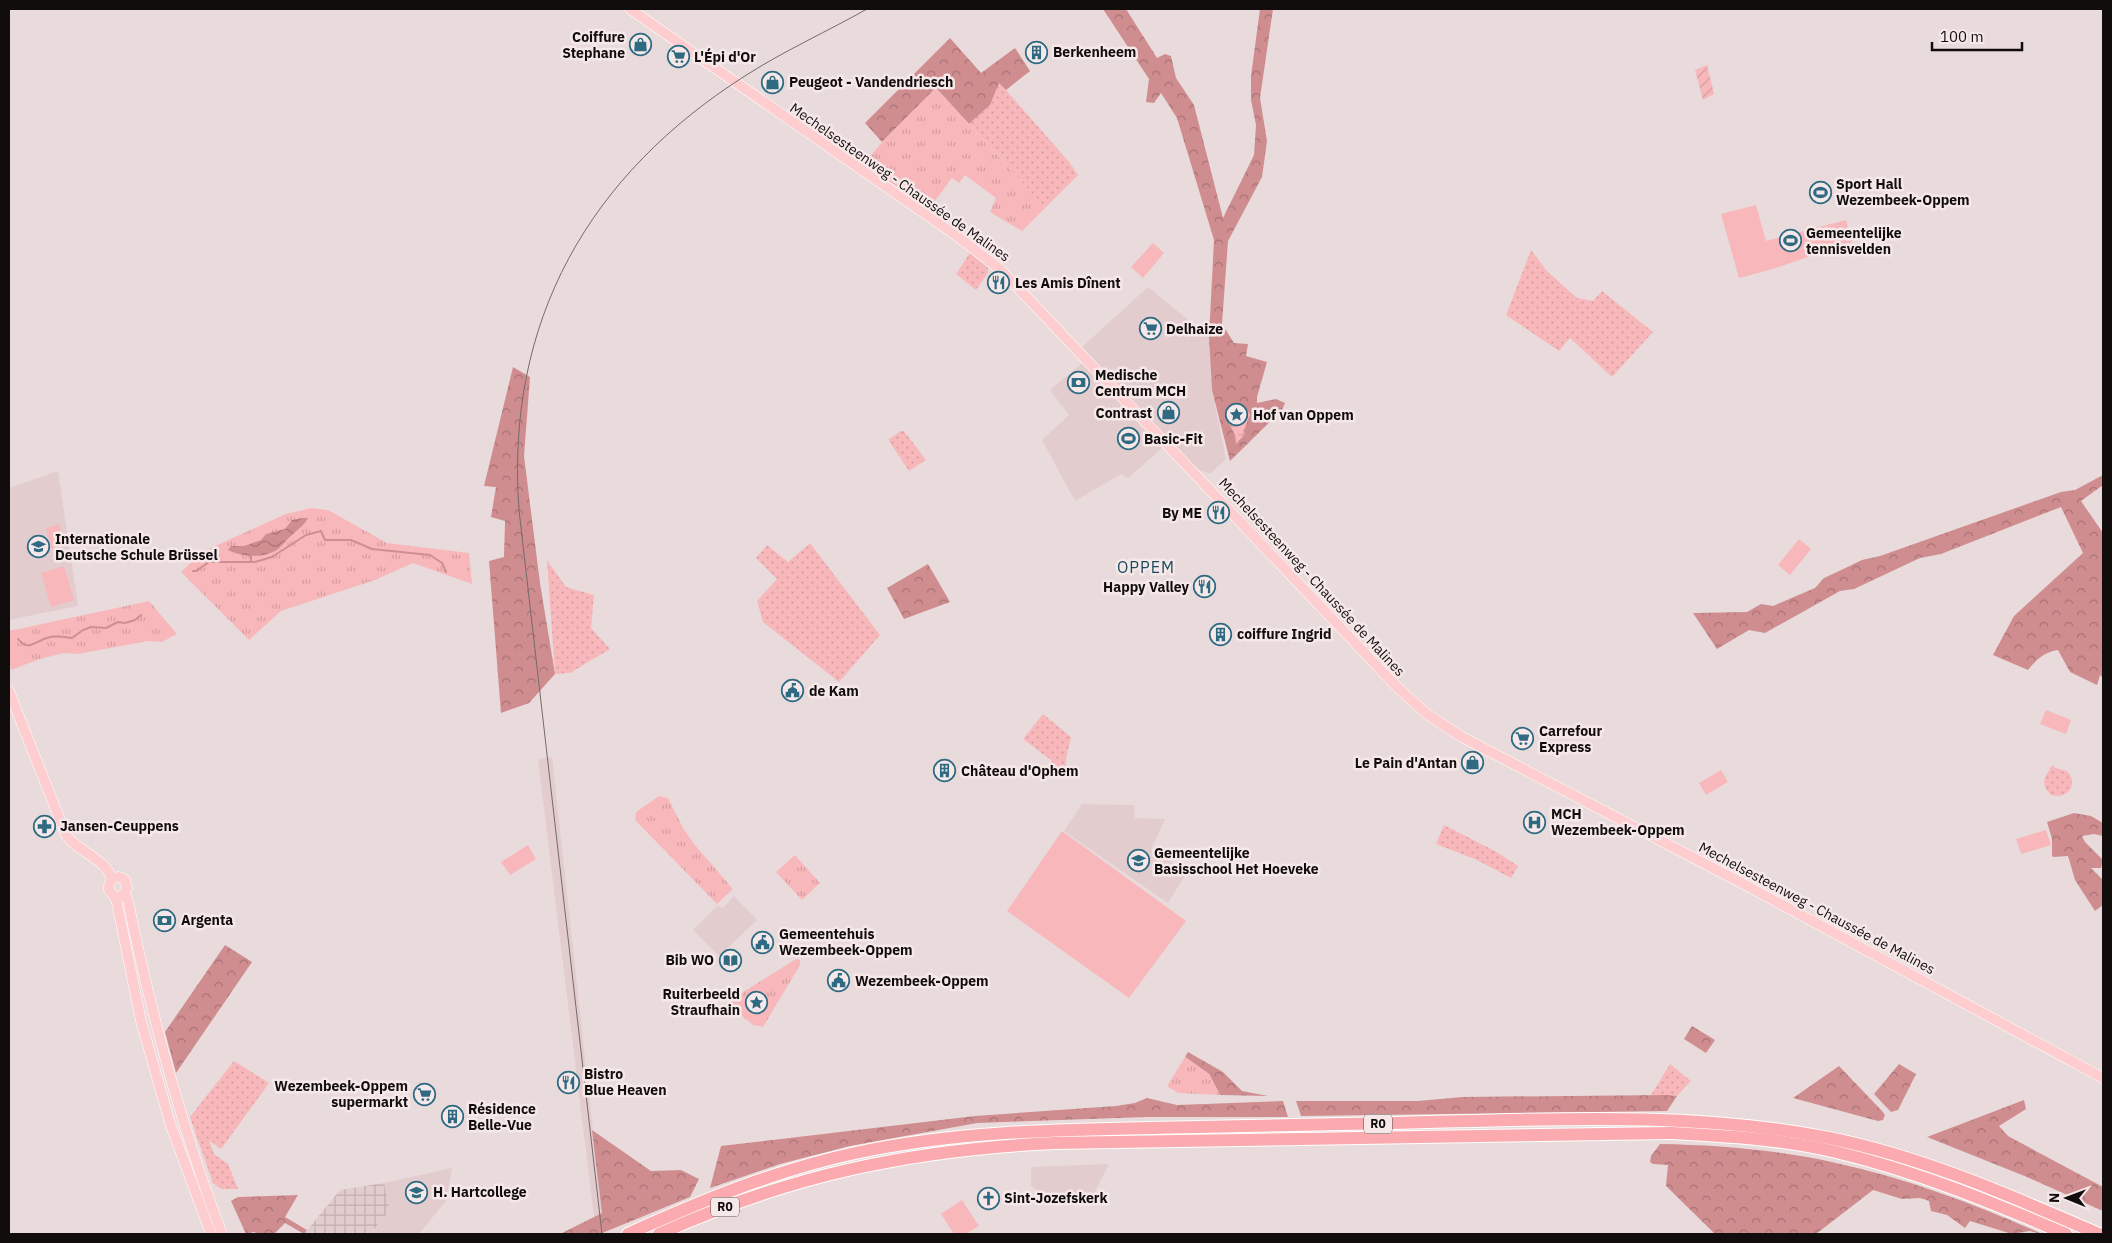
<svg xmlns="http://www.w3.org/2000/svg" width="2112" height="1243" viewBox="0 0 2112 1243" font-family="'IBM Plex Sans',sans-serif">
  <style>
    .built { fill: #e3cccd }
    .industrial { fill: url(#industrial-grid) }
    .grass { fill: url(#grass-dots) }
    .forest { fill: url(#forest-crowns) }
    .wetland { fill: url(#wetland-marsh) }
    .park { fill: url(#park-tufts) }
    .garden { fill: url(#garden-furrows) }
    .pitch { fill: #f8b8bb }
    .water { fill: url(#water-waves) }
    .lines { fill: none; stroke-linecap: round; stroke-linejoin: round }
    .stream { stroke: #d18e91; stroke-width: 2 }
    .major-casing { stroke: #fff; stroke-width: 11 }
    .highway-casing { stroke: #fff; stroke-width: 14 }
    .major { stroke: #fdcdcf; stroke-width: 10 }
    .highway { stroke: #fbabaf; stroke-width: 12 }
    .tram { stroke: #736a6a; stroke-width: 1 }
    .labels { text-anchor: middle; stroke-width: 5; stroke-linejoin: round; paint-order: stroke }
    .shield { fill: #f6e8e8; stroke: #564f4f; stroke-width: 1 }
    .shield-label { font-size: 12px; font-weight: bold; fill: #120d0d }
    .poi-label { font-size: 14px; font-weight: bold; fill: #120d0d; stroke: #f6e8e8; text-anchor: start }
    .street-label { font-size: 14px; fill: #120d0d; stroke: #f6e8e8 }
    .quarter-label { font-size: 16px; letter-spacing: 1px; fill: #1a4b5d; stroke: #f6e8e8 }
  </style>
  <defs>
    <pattern id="industrial-grid" width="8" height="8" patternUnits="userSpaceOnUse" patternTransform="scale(1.25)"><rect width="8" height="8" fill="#e3cccd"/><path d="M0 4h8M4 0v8" fill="none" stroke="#c2aeaf"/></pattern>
    <pattern id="grass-dots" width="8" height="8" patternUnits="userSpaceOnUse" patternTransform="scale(1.25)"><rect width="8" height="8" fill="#f8b8bb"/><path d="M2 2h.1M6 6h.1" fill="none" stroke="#d49da0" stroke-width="1.8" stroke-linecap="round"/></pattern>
    <pattern id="forest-crowns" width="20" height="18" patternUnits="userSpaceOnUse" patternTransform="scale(1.25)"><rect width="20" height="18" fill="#d08d90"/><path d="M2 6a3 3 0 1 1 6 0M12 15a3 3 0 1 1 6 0" fill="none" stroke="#a77274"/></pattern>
    <pattern id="wetland-marsh" width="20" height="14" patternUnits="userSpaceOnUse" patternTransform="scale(1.25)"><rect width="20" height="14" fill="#f8b8bb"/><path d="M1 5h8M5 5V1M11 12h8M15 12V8" fill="none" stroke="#d49da0"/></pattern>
    <pattern id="park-tufts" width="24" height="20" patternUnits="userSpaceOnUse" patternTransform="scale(1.25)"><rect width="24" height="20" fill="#f8b8bb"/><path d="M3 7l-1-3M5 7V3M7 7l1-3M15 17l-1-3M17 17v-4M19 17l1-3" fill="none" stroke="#d49da0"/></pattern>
    <pattern id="garden-furrows" width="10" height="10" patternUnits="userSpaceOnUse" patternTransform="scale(1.25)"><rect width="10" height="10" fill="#f8b8bb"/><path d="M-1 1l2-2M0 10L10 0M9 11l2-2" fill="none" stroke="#d49da0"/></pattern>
    <pattern id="water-waves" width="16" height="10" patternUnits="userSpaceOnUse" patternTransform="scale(1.25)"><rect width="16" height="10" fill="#d18e91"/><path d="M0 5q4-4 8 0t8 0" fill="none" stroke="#a87275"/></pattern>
  </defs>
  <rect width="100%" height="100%" fill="#e9dbdb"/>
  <g class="built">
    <polygon points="1148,287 1209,337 1212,390 1226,459 1211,473 1208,473 1199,470 1169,442 1128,478 1121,474 1075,501 1042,440 1069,415 1050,390 1090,357 1081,348"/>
    <polygon points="58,471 78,606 9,620 9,488"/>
    <polygon points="552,757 602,1213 594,1217 538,759"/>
    <polygon points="1082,804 1134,805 1135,818 1165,819 1151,849 1187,872 1168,903 1064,831"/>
    <polygon points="734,896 757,920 719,956 693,930 718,905 722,909"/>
    <polygon points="1109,1164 1090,1201 1054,1203 1031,1186 1031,1167"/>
    <polygon points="452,1168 446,1201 419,1234 376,1234 373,1232 390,1210 384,1183"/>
  </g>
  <polygon class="industrial" points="384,1183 390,1210 373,1231 376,1234 304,1234 340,1190"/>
  <g class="grass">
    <polygon points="999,82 1070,163 1078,175 1045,208 969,124 990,105"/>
    <polygon points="1531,250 1547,271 1577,298 1593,301 1602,291 1653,332 1612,377 1570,338 1559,351 1506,315"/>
    <polygon points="970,253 988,268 988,273 976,290 956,274"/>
    <polygon points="901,431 904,431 926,460 909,471 889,441 889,439"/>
    <polygon points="810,543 880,635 839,682 763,622 757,601 777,579 756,558 767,545 788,562"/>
    <polygon points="547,560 566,587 594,595 591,628 610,649 570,673 555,674"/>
    <polygon points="1043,714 1071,737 1066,759 1066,771 1051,771 1048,766 1052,761 1023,739"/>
    <path d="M 2054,765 L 2055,768 L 2067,771 C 2079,784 2068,800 2051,795 C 2042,787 2042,778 2050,770 L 2049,768 Z"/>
    <polygon points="1444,825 1495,851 1518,866 1511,878 1477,860 1436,844"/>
    <polygon points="234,1061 269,1083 221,1149 209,1140 214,1154 228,1164 238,1189 221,1189 213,1183 190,1117"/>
    <polygon points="1670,1064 1691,1081 1677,1096 1651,1095"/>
  </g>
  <g class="forest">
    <polygon points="1103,9 1126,9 1157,58 1165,54 1171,56 1176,78 1194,105 1223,218 1254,155 1256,125 1251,100 1251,76 1260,9 1273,9 1260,98 1267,141 1262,177 1228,241 1222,324 1234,343 1248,344 1246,356 1267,362 1257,397 1257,403 1276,399 1285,403 1282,410 1230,461 1212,390 1209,337 1214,240 1177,118 1161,93 1154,103 1146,102 1149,79"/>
    <polygon points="950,38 981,73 1015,48 1030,71 1006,90 999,83 990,105 969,124 936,88 882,142 865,123"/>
    <polygon points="513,367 530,377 524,456 540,583 555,674 529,703 501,713 489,561 504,557 505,521 491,517 496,487 484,486"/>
    <path d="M 2103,475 L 2103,485 L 2081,501 L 2103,533 L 2103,678 L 2100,675 L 2097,685 L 2070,672 L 2058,650 C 2044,652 2036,660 2028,670 L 1993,655 L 2014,616 L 2083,553 L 2061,507 L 1941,554 L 1920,558 L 1854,589 L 1840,591 L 1765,633 L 1749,630 L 1717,649 L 1693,613 L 1747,612 L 1761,604 L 1773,606 L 1815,588 L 1824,578 L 1837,572 L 1862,560 L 1880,556 L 2061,492 L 2075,490 Z"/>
    <polygon points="928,564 950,602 904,619 887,588"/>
    <polygon points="2074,813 2091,816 2103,823 2103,836 2094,834 2082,836 2085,842 2103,860 2101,868 2091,868 2103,880 2103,905 2095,911 2075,880 2068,856 2053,857 2052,855 2052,839 2047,822"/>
    <polygon points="225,945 252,962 176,1073 165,1032"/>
    <polygon points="1692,1026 1715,1040 1706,1053 1684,1039"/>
    <polygon points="1188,1052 1223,1072 1242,1091 1268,1096 1220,1095 1209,1074 1185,1057"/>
    <polygon points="1899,1064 1916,1074 1898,1110 1891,1112 1874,1094"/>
    <polygon points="1839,1066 1882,1111 1885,1115 1883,1120 1878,1121 1793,1098"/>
    <polygon points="1665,1095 1677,1096 1667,1111 1301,1116 1296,1101 1418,1101 1462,1097"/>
    <polygon points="1147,1098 1177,1105 1283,1101 1288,1117 1147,1117 977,1123 850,1146 780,1164 710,1188 721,1146 975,1116 1116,1106 1135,1103"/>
    <polygon points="2024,1100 2026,1109 1999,1126 2008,1136 2103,1187 2103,1211 2027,1177 1927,1137"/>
    <polygon points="592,1130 651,1171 681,1170 699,1179 690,1197 600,1234 560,1234 602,1213"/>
    <path d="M 1660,1144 C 1719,1145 1778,1150 1836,1163 C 1906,1178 1974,1204 2040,1233 L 2040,1234 L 2030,1231 L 2012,1234 L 1970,1221 L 1965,1228 L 1947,1215 L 1931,1211 L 1929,1201 L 1920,1198 L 1902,1199 L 1873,1190 L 1816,1234 L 1715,1234 L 1666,1186 L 1668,1165 L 1653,1164 L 1650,1162 L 1651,1156 Z"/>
    <polygon points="298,1195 285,1217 307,1230 304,1234 285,1223 274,1234 258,1234 254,1232 246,1234 231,1201 238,1197"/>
  </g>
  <path class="wetland" d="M 1226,409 L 1248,411 L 1250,415 L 1244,430 L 1245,434 L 1236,444 C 1237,429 1224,424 1226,409 Z"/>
  <g class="park">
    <polygon points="936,88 1045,208 1022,231 990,212 996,198 965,175 959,183 952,178 932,205 915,193 911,197 865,163 882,142"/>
    <polygon points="311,508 328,510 387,543 469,553 472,584 413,563 375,580 281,611 249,640 181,572 202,552 286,514"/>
    <polygon points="149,601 177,634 162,642 148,641 78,654 64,653 40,659 11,670 9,662 9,631"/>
    <polygon points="659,796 668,798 683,828 694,844 733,889 717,904 635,820 636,812"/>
    <polygon points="795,855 820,883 802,900 776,872"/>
    <polygon points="796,959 800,960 800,965 763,1027 753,1025 730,1006 732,999"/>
    <polygon points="1185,1057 1209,1074 1220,1095 1178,1093 1167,1086"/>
  </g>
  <polygon class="garden" points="1707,65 1714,94 1703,100 1695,70"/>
  <g class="pitch">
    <polygon points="1756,205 1766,241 1846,220 1852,242 1773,269 1739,278 1721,214"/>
    <polygon points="1153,243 1164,253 1143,278 1131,267"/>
    <polygon points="59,524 65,545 52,548 46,528"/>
    <polygon points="1799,539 1811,549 1790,575 1778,565"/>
    <polygon points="64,566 74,600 51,607 41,573"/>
    <polygon points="2046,710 2071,720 2066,734 2040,724"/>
    <polygon points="1721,770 1728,782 1706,795 1699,783"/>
    <polygon points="2046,830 2051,845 2021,854 2016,839"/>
    <polygon points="1062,831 1186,921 1129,998 1007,911"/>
    <polygon points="528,845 536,859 510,875 501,862"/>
    <polygon points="962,1200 979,1226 966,1234 954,1234 941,1214"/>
  </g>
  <path class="water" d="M 302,518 L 308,518 C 304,526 298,529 292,535 C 287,539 283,545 278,549 C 264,559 242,557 228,550 L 231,546 L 244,546 L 261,540 L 266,534 L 285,529 L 292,520 Z"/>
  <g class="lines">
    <g class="stream">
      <polyline points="251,556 251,562"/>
      <polyline points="193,571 196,571 209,562 255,562 272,557 306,535 321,531 325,540 351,540 372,549 430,555 442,563 446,572"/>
      <path d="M 18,639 C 28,652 36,641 47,638 C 55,635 64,637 72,638 L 83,630 L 91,627 L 106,628 L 118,622 L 125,623 L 135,620 L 141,615"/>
    </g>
    <defs>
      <g id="major">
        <polyline points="630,9 957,236 1001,270 1397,687 1427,714 1462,737 1740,882 2103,1078"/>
        <path d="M 9,691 L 66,835 C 78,852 106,859 112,879"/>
        <path d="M 125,894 L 128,901 C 151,1014 181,1126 222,1234"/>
        <path d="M 115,897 L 122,896 L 127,888 L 125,880 L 119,877 C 111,878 108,883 109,890 L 115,897 L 117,903 L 141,1021 L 170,1123 L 211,1234"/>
      </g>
      <g id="highway">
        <path d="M 628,1234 C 701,1201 776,1170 855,1153 C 952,1132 1050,1130 1149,1128 C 1229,1127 1310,1125 1391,1123 C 1534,1120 1688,1110 1829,1138 C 1923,1157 2011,1196 2099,1234"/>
        <path d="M 659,1234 C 791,1175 910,1150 1054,1143 L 1670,1133 C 1725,1136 1782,1139 1836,1152 C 1916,1171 1991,1202 2066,1234"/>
      </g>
    </defs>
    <use href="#major" class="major-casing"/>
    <use href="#highway" class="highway-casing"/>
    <use href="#major" class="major"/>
    <use href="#highway" class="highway"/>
    <path class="tram" d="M 602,1234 L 519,510 C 505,321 589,174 748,74 C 786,50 828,31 867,9"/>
  </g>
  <defs>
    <symbol id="shop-ring" viewBox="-11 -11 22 22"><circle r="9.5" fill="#f6e8e8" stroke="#2e6b82" stroke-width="1.5"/><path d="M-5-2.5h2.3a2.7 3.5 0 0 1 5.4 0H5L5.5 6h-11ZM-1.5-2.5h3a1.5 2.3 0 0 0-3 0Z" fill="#2e6b82"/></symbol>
    <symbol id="building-ring" viewBox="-11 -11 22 22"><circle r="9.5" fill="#f6e8e8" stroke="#2e6b82" stroke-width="1.5"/><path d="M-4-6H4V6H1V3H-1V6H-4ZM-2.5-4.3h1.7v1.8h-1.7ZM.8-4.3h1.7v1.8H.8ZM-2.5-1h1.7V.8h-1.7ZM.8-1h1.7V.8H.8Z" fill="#2e6b82"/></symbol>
    <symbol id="supermarket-ring" viewBox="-11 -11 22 22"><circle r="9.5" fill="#f6e8e8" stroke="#2e6b82" stroke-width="1.5"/><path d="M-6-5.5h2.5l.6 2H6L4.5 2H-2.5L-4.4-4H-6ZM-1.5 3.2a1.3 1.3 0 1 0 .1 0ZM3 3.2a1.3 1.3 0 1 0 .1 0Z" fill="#2e6b82"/></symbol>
    <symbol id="stadium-ring" viewBox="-11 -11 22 22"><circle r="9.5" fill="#f6e8e8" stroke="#2e6b82" stroke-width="1.5"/><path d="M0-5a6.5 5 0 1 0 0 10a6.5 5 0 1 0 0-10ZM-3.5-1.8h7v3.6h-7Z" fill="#2e6b82"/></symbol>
    <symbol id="restaurant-ring" viewBox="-11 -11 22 22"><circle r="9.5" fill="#f6e8e8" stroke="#2e6b82" stroke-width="1.5"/><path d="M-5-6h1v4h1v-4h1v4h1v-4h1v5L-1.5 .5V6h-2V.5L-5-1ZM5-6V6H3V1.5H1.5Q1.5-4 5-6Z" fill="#2e6b82"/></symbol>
    <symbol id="bank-ring" viewBox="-11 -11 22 22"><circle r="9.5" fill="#f6e8e8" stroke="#2e6b82" stroke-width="1.5"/><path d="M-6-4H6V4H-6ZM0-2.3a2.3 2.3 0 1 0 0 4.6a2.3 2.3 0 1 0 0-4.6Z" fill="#2e6b82"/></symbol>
    <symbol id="sight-ring" viewBox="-11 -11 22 22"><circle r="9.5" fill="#f6e8e8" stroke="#2e6b82" stroke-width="1.5"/><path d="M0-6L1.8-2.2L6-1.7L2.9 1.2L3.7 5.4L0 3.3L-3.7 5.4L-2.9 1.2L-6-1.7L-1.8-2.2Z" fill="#2e6b82"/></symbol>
    <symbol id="school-ring" viewBox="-11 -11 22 22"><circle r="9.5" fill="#f6e8e8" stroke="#2e6b82" stroke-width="1.5"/><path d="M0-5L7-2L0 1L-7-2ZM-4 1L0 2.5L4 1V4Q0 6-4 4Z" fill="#2e6b82"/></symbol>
    <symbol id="civic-ring" viewBox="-11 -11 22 22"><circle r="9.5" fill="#f6e8e8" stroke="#2e6b82" stroke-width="1.5"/><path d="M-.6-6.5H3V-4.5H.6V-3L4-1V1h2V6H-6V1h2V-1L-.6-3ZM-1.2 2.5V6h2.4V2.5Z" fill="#2e6b82"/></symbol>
    <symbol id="hospital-ring" viewBox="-11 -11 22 22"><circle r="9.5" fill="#f6e8e8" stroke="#2e6b82" stroke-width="1.5"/><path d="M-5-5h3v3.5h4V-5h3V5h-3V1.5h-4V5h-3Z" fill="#2e6b82"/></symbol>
    <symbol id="pharmacy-ring" viewBox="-11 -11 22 22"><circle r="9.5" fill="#f6e8e8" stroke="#2e6b82" stroke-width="1.5"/><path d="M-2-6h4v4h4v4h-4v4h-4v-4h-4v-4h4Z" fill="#2e6b82"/></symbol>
    <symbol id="library-ring" viewBox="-11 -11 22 22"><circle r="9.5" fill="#f6e8e8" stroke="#2e6b82" stroke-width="1.5"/><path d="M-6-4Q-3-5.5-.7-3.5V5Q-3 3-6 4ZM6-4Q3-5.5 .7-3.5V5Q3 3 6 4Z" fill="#2e6b82"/></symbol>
    <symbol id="church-ring" viewBox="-11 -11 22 22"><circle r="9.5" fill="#f6e8e8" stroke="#2e6b82" stroke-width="1.5"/><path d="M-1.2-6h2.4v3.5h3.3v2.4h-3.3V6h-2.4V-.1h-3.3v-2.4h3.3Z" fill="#2e6b82"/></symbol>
  </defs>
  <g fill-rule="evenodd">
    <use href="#shop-ring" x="628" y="32" width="25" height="25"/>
    <use href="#building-ring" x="1024" y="40" width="25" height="25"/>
    <use href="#supermarket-ring" x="666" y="44" width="25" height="25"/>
    <use href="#shop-ring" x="760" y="70" width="25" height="25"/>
    <use href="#stadium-ring" x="1808" y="180" width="25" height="25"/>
    <use href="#stadium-ring" x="1778" y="228" width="25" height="25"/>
    <use href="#restaurant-ring" x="986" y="270" width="25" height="25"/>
    <use href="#supermarket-ring" x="1138" y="316" width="25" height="25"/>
    <use href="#bank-ring" x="1066" y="370" width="25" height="25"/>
    <use href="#shop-ring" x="1156" y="400" width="25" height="25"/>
    <use href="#sight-ring" x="1224" y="402" width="25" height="25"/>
    <use href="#stadium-ring" x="1116" y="426" width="25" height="25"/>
    <use href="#restaurant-ring" x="1206" y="500" width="25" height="25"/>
    <use href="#school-ring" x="26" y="534" width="25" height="25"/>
    <use href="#restaurant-ring" x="1192" y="574" width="25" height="25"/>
    <use href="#building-ring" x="1208" y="622" width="25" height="25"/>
    <use href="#civic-ring" x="780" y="678" width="25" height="25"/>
    <use href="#supermarket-ring" x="1510" y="726" width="25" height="25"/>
    <use href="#shop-ring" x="1460" y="750" width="25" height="25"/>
    <use href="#building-ring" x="932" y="758" width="25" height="25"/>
    <use href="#hospital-ring" x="1522" y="810" width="25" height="25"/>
    <use href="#pharmacy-ring" x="32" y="814" width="25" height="25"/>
    <use href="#school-ring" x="1126" y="848" width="25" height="25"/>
    <use href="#bank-ring" x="152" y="908" width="25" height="25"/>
    <use href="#civic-ring" x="750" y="930" width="25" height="25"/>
    <use href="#library-ring" x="718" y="948" width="25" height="25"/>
    <use href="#civic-ring" x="826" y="968" width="25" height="25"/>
    <use href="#sight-ring" x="744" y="990" width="25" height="25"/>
    <use href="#restaurant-ring" x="556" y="1070" width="25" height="25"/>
    <use href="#supermarket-ring" x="412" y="1082" width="25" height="25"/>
    <use href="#building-ring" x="440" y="1104" width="25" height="25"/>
    <use href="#school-ring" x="404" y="1180" width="25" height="25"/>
    <use href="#church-ring" x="976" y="1186" width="25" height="25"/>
  </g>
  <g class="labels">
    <g class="shield">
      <rect x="1364" y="1114.5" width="28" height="19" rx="4"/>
      <rect x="711" y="1197.5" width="28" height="19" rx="4"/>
    </g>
    <g class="shield-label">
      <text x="1378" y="1128">R0</text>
      <text x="725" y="1211">R0</text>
    </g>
    <g class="poi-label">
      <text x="625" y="42" text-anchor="end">Coiffure<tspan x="625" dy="16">Stephane</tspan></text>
      <text x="1053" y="57">Berkenheem</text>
      <text x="694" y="62">L'Épi d'Or</text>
      <text x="789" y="87">Peugeot - Vandendriesch</text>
      <text x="1836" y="189">Sport Hall<tspan x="1836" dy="16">Wezembeek-Oppem</tspan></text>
      <text x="1806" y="238">Gemeentelijke<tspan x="1806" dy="16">tennisvelden</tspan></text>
      <text x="1015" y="288">Les Amis Dînent</text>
      <text x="1166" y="334">Delhaize</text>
      <text x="1095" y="380">Medische<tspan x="1095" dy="16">Centrum MCH</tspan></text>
      <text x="1152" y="418" text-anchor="end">Contrast</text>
      <text x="1253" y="420">Hof van Oppem</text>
      <text x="1144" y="444">Basic-Fit</text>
      <text x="1202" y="518" text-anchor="end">By ME</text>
      <text x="55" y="544">Internationale<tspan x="55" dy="16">Deutsche Schule Brüssel</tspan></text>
      <text x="1189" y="592" text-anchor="end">Happy Valley</text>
      <text x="1237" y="639">coiffure Ingrid</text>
      <text x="809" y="696">de Kam</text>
      <text x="1539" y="736">Carrefour<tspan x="1539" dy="16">Express</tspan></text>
      <text x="1457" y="768" text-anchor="end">Le Pain d'Antan</text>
      <text x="961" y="776">Château d'Ophem</text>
      <text x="1551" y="819">MCH<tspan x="1551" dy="16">Wezembeek-Oppem</tspan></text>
      <text x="60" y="831">Jansen-Ceuppens</text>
      <text x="1154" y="858">Gemeentelijke<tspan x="1154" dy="16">Basisschool Het Hoeveke</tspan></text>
      <text x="181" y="925">Argenta</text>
      <text x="779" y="939">Gemeentehuis<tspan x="779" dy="16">Wezembeek-Oppem</tspan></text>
      <text x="714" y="965" text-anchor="end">Bib WO</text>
      <text x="855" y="986">Wezembeek-Oppem</text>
      <text x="740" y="999" text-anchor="end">Ruiterbeeld<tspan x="740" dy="16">Straufhain</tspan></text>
      <text x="584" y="1079">Bistro<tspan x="584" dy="16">Blue Heaven</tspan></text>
      <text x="408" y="1091" text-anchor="end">Wezembeek-Oppem<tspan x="408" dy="16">supermarkt</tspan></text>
      <text x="468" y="1114">Résidence<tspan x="468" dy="16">Belle-Vue</tspan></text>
      <text x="433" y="1197">H. Hartcollege</text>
      <text x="1004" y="1203">Sint-Jozefskerk</text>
    </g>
    <g class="street-label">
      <text transform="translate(900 182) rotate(35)" y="5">Mechelsesteenweg - Chaussée de Malines</text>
      <text transform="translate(1312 577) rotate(47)" y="5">Mechelsesteenweg - Chaussée de Malines</text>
      <text transform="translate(1817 908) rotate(28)" y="5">Mechelsesteenweg - Chaussée de Malines</text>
    </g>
    <g class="quarter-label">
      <text x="1146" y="573">OPPEM</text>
    </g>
  </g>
  <rect width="2112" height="1243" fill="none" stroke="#120d0d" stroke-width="20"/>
  <g transform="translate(2067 1198) rotate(271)" stroke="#f6e8e8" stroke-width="4" paint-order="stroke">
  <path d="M0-4L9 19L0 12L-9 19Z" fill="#120d0d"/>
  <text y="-8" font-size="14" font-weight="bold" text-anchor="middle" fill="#120d0d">N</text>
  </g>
  <path d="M1932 42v8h90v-8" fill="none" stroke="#120d0d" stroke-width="2.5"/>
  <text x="1940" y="42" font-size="15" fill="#120d0d" stroke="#f6e8e8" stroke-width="4" paint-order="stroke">100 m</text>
</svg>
